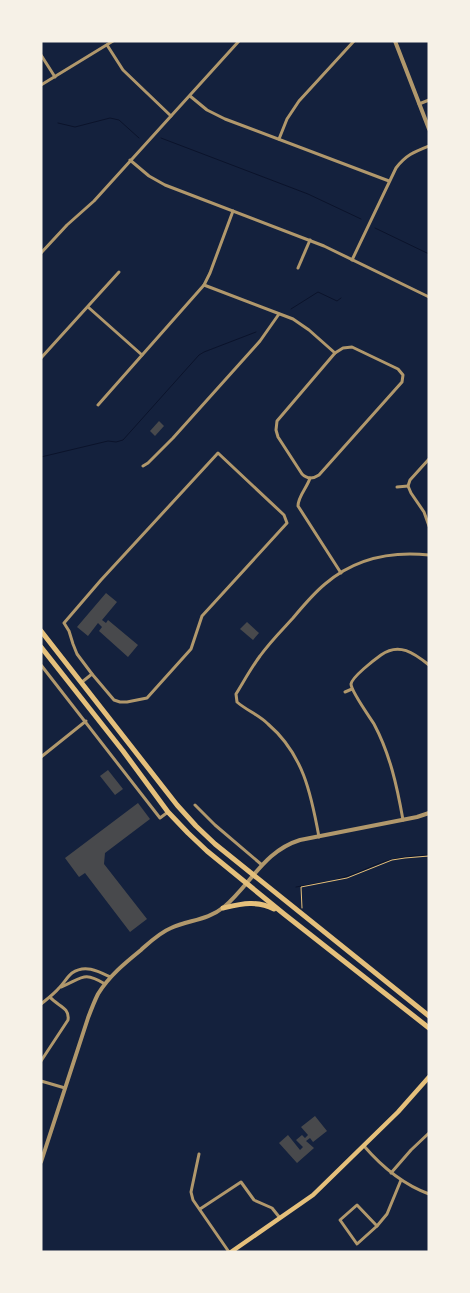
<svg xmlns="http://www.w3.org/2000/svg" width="470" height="1293" viewBox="0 0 470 1293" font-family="'Sofia Sans Condensed',sans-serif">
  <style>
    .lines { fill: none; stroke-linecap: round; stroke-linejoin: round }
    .stream { stroke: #0b132b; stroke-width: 1 }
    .building { fill: #48494c }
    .path { stroke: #e5c07b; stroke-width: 1 }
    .minor { stroke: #b1986c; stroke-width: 3 }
    .tertiary { stroke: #b1986c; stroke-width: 4 }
    .secondary { stroke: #e5c07b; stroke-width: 4.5 }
    .primary { stroke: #e5c07b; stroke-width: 5 }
  </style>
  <rect width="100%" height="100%" fill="#14213d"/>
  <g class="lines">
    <g class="stream">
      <polyline points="58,123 75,127 110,118 119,120 139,138"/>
      <polyline points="161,138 308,194 361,219"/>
      <polyline points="375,228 429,254"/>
      <polyline points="291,309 318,292 337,301 341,298"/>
      <polyline points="41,457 108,441 116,442 123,440 199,355 204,352 256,332"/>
      <path d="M 338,879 C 351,876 363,870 375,865 C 392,858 410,856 429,855"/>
      <polyline points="296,887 325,882"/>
    </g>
  </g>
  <g class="building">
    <polygon points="159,421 164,426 155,436 150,431"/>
    <polygon points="106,593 117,602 102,620 106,623 108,620 138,645 128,657 99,631 102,627 98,623 88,636 77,627"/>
    <polygon points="247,622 259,633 253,640 240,629"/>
    <polygon points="108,770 123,789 115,795 100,776"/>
    <polygon points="138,803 150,819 105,853 104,864 147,919 130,932 85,873 79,877 65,858"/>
    <polygon points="315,1116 327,1131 313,1142 310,1138 306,1141 314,1148 297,1163 279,1143 288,1135 300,1150 303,1147 296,1140 302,1135 305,1138 308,1135 301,1127"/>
  </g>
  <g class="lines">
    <polyline class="path" points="302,908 301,887 347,878 392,860 405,858 429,856"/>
    <g class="minor">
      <polyline points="107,45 123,70 171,116"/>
      <polyline points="41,55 55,77"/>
      <polyline points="41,85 113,41"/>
      <polyline points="190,96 207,110 225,119 389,181"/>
      <polyline points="419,104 429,100"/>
      <polyline points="279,139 287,119 299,101 354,41"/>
      <polyline points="130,160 149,176 165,185 324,246 429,297"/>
      <polyline points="41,253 67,225 94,201 239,41"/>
      <path d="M 352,260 L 396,168 C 406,155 414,152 429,146"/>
      <polyline points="298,268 310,240"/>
      <polyline points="204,285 293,319 309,330 335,353"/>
      <polyline points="88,307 142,355"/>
      <path d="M 352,347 L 398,369 L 403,375 L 402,382 L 319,475 C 313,479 307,479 302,474 L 278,437 L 276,430 L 277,421 L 335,353 L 343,348 Z"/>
      <polyline points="41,358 119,272"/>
      <polyline points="98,405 204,285 210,273 233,211"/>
      <polygon points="218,453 284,515 287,523 202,616 191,649 147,698 127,702 120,702 114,700 92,674 77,654 73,644 69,631 64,623 101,580"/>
      <polyline points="429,459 410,480 408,486 411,493 424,512 429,526"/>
      <polyline points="143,466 148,463 173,438 260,341 279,314"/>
      <path d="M 310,478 C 307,488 298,496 298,506 L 341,573"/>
      <polyline points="397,487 408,486"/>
      <polyline points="41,665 160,818 168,812"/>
      <polyline points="82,682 92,674"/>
      <polyline points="345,692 352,689"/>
      <polyline points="41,757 86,721"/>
      <polyline points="195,805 215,825 262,865"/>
      <path d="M 403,820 C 397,786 390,754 374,724 C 369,716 351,691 351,684 C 352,677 374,660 381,655 C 399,642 414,653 429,665"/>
      <path d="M 319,837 C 311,793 303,754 268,724 C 259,715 246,710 237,702 L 236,694 C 244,681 251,668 260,656 C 270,642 282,630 293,618 C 303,606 313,594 325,584 C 354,559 391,551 429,555"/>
      <path d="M 61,987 C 83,978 83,971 105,984"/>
      <path d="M 41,1004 C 47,999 54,994 59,988 C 64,983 67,977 72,973 C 85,964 98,971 110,977"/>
      <path d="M 41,1061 L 68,1020 C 70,1007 57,1006 50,997"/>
      <polyline points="41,1081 65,1088"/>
      <path d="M 364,1146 C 382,1167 402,1184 429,1194"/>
      <polyline points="199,1154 191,1192 193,1200 229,1252"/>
      <polyline points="391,1173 411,1150 429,1133"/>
      <polygon points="357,1205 377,1226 357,1244 340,1220"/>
      <polyline points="200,1209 241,1182 254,1200 272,1208 280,1218"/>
      <polyline points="377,1226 387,1214 401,1180"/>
    </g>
    <g class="tertiary">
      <polyline points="395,41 429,129"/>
      <path d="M 41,1162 L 88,1018 C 91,1010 94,1002 98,994 C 109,976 125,963 141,950 C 150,942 159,933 171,928 C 189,920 208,920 224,907 C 251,884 264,851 300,840 L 417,817 L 429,813"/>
    </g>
    <polyline class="secondary" points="231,1252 313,1195 398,1112 429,1077"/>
    <g class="primary">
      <polyline points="41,631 177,805 196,826 215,844 429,1016"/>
      <polyline points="41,647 123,751 168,812 188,833 207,851 284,914 429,1028"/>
      <path d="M 223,908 C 241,904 257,900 274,909"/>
    </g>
  </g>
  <rect width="470" height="1293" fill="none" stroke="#f6f1e7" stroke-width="85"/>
</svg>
